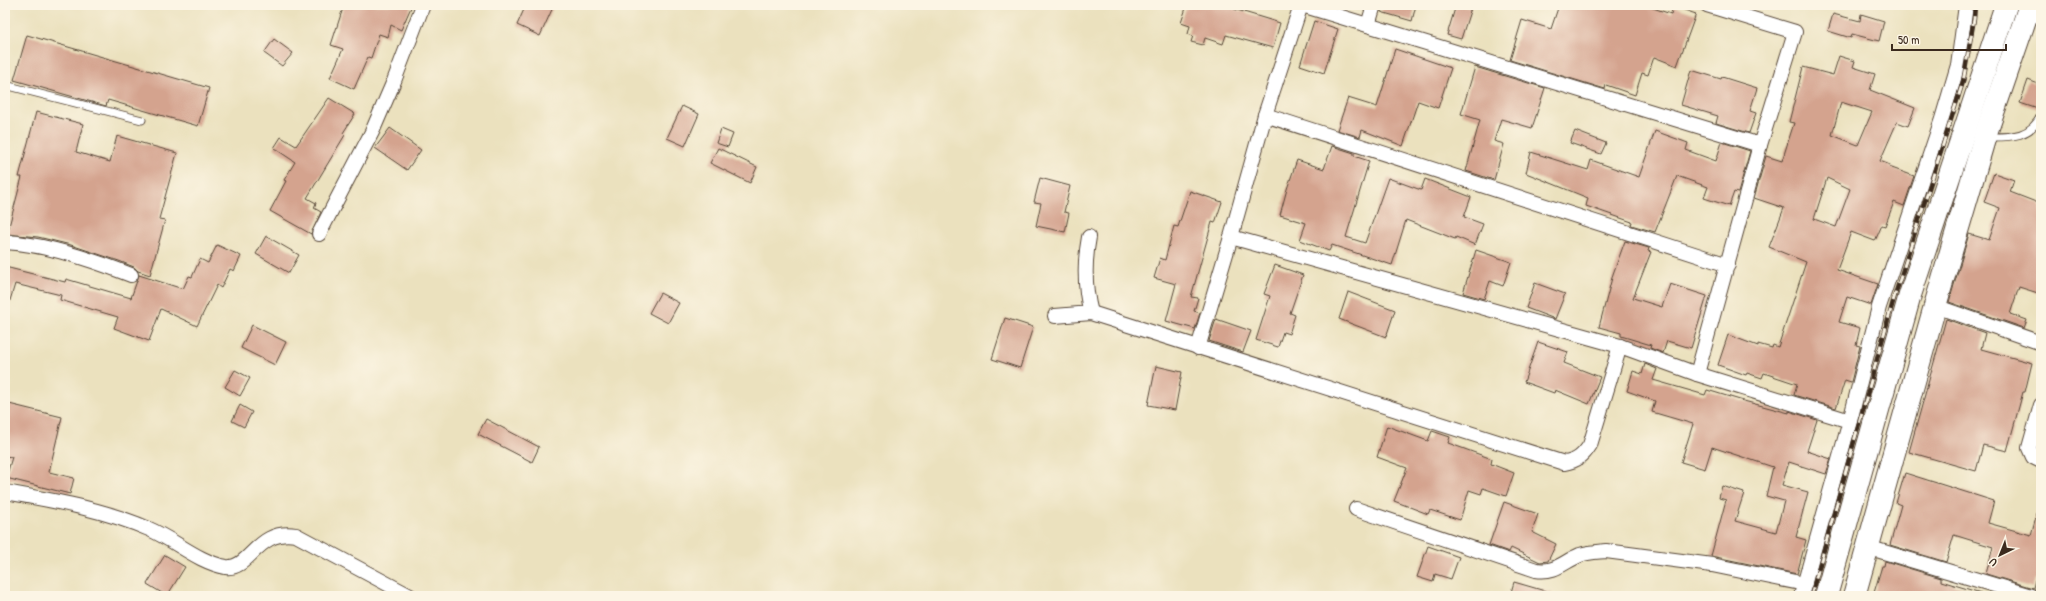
<svg xmlns="http://www.w3.org/2000/svg" width="2046" height="601" viewBox="0 0 2046 601" font-family="'Patrick Hand',sans-serif">
  <style>
    .building { fill: #d4a38e; fill-rule: evenodd }
    .lines { fill: none; stroke-linecap: round; stroke-linejoin: round }
    .lane-casing { stroke: #554536; stroke-width: 9 }
    .street-casing { stroke: #554536; stroke-width: 16 }
    .highway-casing { stroke: #554536; stroke-width: 24 }
    .lane { stroke: #fff; stroke-width: 7 }
    .street { stroke: #fff; stroke-width: 14 }
    .highway { stroke: #fff; stroke-width: 22 }
    .rail-casing { stroke: #3b2a1e; stroke-width: 4.5 }
    .rail { stroke: #fcf5e5; stroke-width: 3; stroke-dasharray: 9; stroke-linecap: butt }
  </style>
  <rect width="100%" height="100%" fill="#fcf5e5"/>
  <filter id="ink" filterUnits="userSpaceOnUse"><feTurbulence type="fractalNoise" baseFrequency=".025" numOctaves="2"/><feDisplacementMap in="SourceGraphic" scale="8" xChannelSelector="R" yChannelSelector="G"/><feConvolveMatrix kernelMatrix="1 2 1 2 8 2 1 2 1" color-interpolation-filters="sRGB"/></filter>
  <filter id="wash" filterUnits="userSpaceOnUse"><feTurbulence type="fractalNoise" baseFrequency=".012" numOctaves="4" result="noise"/><feDisplacementMap in="SourceGraphic" scale="16" xChannelSelector="R" yChannelSelector="G"/><feGaussianBlur stdDeviation="0.9" result="paint"/><feColorMatrix in="noise" values="0 0 0 0 0 0 0 0 0 0 0 0 0 0 0 0 0 1.4 0 .05"/><feComposite in="paint" operator="in"/></filter>
  <g filter="url(#wash)">
    <rect width="100%" height="100%" fill="#ebe1be"/>
    <g id="blocks">
      <g class="building">
        <polygon points="344,5 412,5 401,30 391,25 388,37 379,34 371,58 368,57 354,89 330,78 343,49 331,45"/>
        <polygon points="526,5 554,5 540,36 517,25"/>
        <polygon points="1187,5 1235,5 1234,9 1280,23 1273,48 1226,35 1223,44 1205,38 1203,45 1191,42 1193,36 1188,34 1190,26 1181,23"/>
        <polygon points="1382,5 1416,5 1412,21 1381,12"/>
        <polygon points="1456,5 1471,8 1461,39 1447,35"/>
        <polygon points="1559,5 1644,5 1671,14 1673,6 1696,14 1677,66 1654,57 1648,75 1642,73 1635,95 1606,85 1605,89 1510,60 1522,20 1551,29"/>
        <polygon points="1833,14 1860,21 1861,14 1884,21 1879,41 1852,34 1851,38 1828,31"/>
        <polygon points="1314,21 1338,29 1324,73 1300,65"/>
        <polygon points="27,35 209,88 198,126 108,100 106,106 14,80"/>
        <polygon points="274,39 293,53 282,66 264,53"/>
        <polygon points="1395,49 1451,68 1438,108 1418,101 1403,146 1362,130 1360,137 1337,130 1348,98 1377,107"/>
        <path d="M 1839,56 L 1855,61 L 1853,67 L 1875,74 L 1870,90 L 1915,108 L 1908,126 L 1897,122 L 1880,161 L 1890,165 L 1889,167 L 1914,176 L 1904,206 L 1894,202 L 1885,226 L 1882,225 L 1875,241 L 1851,232 L 1837,270 L 1878,284 L 1871,305 L 1847,297 L 1839,322 L 1860,328 L 1856,345 L 1860,346 L 1851,382 L 1845,380 L 1836,408 L 1794,395 L 1797,384 L 1764,373 L 1762,378 L 1747,373 L 1746,375 L 1718,365 L 1728,335 L 1758,346 L 1758,344 L 1772,348 L 1773,345 L 1778,347 L 1806,262 L 1769,247 L 1784,208 L 1754,198 L 1766,156 L 1782,161 L 1794,123 L 1789,122 L 1803,67 L 1833,75 ZM 1841,102 L 1872,112 L 1858,145 L 1832,135 ZM 1827,178 L 1850,189 L 1836,227 L 1814,219 Z"/>
        <polygon points="1475,67 1545,88 1532,128 1501,119 1494,141 1504,144 1494,180 1466,171 1480,120 1461,114"/>
        <polygon points="1691,70 1721,79 1722,77 1757,88 1750,111 1756,113 1749,133 1716,123 1718,116 1681,105"/>
        <polygon points="2028,80 2041,85 2041,110 2020,103"/>
        <polygon points="329,98 355,114 343,133 345,135 307,198 316,203 314,208 321,212 311,234 270,211 286,181 284,180 295,162 274,148 281,137 296,146"/>
        <polygon points="682,106 699,114 685,146 667,138"/>
        <polygon points="36,112 83,124 76,152 110,162 117,136 177,153 159,219 165,220 150,275 138,271 134,267 119,261 71,245 38,237 7,234 22,177 19,177"/>
        <polygon points="390,128 421,150 407,170 375,148"/>
        <polygon points="721,129 733,134 728,147 716,143"/>
        <polygon points="1575,131 1606,143 1601,154 1570,143"/>
        <polygon points="1655,131 1688,143 1686,150 1716,161 1722,142 1750,151 1738,193 1734,192 1729,206 1704,198 1708,187 1677,176 1655,232 1631,225 1632,222 1586,206 1588,198 1526,173 1531,152 1588,170 1591,160 1639,177"/>
        <polygon points="1332,146 1354,153 1354,156 1369,161 1346,237 1365,243 1388,178 1421,190 1425,179 1471,197 1464,217 1483,224 1475,245 1456,237 1455,239 1406,220 1392,265 1332,245 1329,251 1300,240 1306,223 1280,215 1287,189 1297,160 1324,169"/>
        <polygon points="718,148 757,167 750,183 710,163"/>
        <polygon points="1994,173 2014,180 2010,192 2041,204 2041,294 2019,287 2010,314 2027,320 2024,328 1949,302 1969,234 1989,240 2000,208 1984,202"/>
        <polygon points="1040,178 1070,186 1064,212 1069,213 1065,232 1036,226 1041,203 1034,202"/>
        <polygon points="1190,191 1222,202 1215,223 1212,222 1191,297 1198,298 1194,311 1200,313 1195,329 1166,321 1176,284 1154,278 1160,258 1165,260 1174,226 1178,227"/>
        <polygon points="266,236 299,255 289,273 256,254"/>
        <polygon points="1625,241 1649,248 1648,251 1651,252 1633,298 1662,307 1670,284 1707,296 1691,348 1667,341 1663,353 1650,348 1651,345 1621,336 1621,333 1599,327 1613,274"/>
        <polygon points="217,245 241,256 234,271 230,269 221,288 217,285 197,326 161,309 149,341 114,328 118,317 60,300 61,295 15,284 8,307 5,307 5,267 65,282 66,279 131,298 139,275 183,289 189,276 192,277 200,259 208,263"/>
        <polygon points="1476,250 1511,262 1503,286 1490,281 1484,299 1463,293"/>
        <polygon points="1275,265 1303,275 1290,313 1295,315 1289,334 1283,332 1278,347 1256,340 1270,296 1264,294"/>
        <polygon points="1535,283 1565,294 1555,319 1526,308"/>
        <polygon points="1348,292 1395,310 1386,337 1339,319"/>
        <polygon points="660,293 679,303 668,323 649,313"/>
        <polygon points="1005,318 1033,327 1020,368 992,359"/>
        <polygon points="1216,319 1251,331 1243,352 1209,341"/>
        <polygon points="1946,319 1985,333 1981,349 2032,363 2025,392 2023,392 2007,451 1983,445 1976,471 1909,452"/>
        <polygon points="252,325 286,342 275,365 241,348"/>
        <polygon points="1538,342 1568,352 1564,363 1600,377 1589,404 1555,390 1554,393 1524,382"/>
        <polygon points="1645,364 1657,369 1653,380 1705,395 1707,390 1740,400 1789,413 1789,411 1817,420 1807,451 1831,459 1826,474 1789,462 1782,485 1808,492 1796,537 1806,540 1797,574 1711,556 1726,500 1719,498 1722,486 1744,493 1735,521 1776,532 1784,501 1766,496 1773,467 1712,447 1705,469 1681,462 1693,424 1652,412 1655,401 1627,391 1633,371 1642,374"/>
        <polygon points="1156,366 1182,372 1175,410 1148,405"/>
        <polygon points="235,370 250,378 240,396 225,387"/>
        <polygon points="5,403 62,417 49,472 74,478 70,494 6,478 12,457 5,456"/>
        <polygon points="240,405 252,412 244,427 232,421"/>
        <polygon points="486,419 539,447 532,462 478,434"/>
        <polygon points="1387,426 1428,441 1432,431 1450,437 1448,443 1492,459 1491,464 1514,473 1506,496 1483,488 1481,494 1469,490 1460,520 1430,510 1428,514 1394,501 1407,468 1377,457"/>
        <polygon points="1905,473 1994,501 1988,523 2031,535 2037,513 2041,513 2041,573 2039,581 2035,580 2033,588 1986,574 1993,547 1954,535 1946,562 1890,545 1901,505 1896,503"/>
        <polygon points="1504,502 1538,514 1532,532 1556,544 1548,561 1540,562 1511,548 1509,552 1489,545"/>
        <polygon points="1428,546 1459,557 1451,579 1435,574 1433,582 1417,577"/>
        <polygon points="165,555 185,567 167,596 147,584"/>
        <polygon points="1885,561 1941,578 1941,581 1981,593 1980,596 1873,596 1882,566 1884,566"/>
        <polygon points="1514,582 1552,593 1551,596 1510,596"/>
      </g>
    </g>
  </g>
  <g filter="url(#ink)">
    <use href="#blocks" fill-opacity="0" stroke="#554536" stroke-width="1"/>
    <g class="lines">
      <defs>
        <g id="lane">
          <polyline points="2031,12 2041,22"/>
          <polyline points="5,85 142,120"/>
          <path d="M 1988,137 C 2010,137 2031,138 2041,115"/>
        </g>
        <g id="street">
          <polyline points="1302,5 1760,145"/>
          <polyline points="1368,25 1374,5"/>
          <polyline points="1265,115 1728,265"/>
          <polyline points="319,234 372,132 394,81 423,5"/>
          <path d="M 1089,237 C 1084,264 1084,287 1091,313"/>
          <polyline points="1231,237 1620,346 1697,374 1850,421"/>
          <path d="M 5,242 C 46,244 93,260 131,275"/>
          <polyline points="1935,306 2041,343"/>
          <path d="M 1055,316 L 1091,313 L 1564,463 C 1577,461 1583,456 1590,445 L 1620,346"/>
          <polyline points="1198,348 1231,237 1265,115 1301,5"/>
          <polyline points="1697,374 1760,145 1795,32 1707,5"/>
          <polyline points="2041,405 2029,448 2033,457 2041,461"/>
          <path d="M 5,492 C 54,501 103,509 149,529 C 175,540 198,562 226,567 C 250,570 257,528 296,535 L 410,596"/>
          <path d="M 1356,509 L 1536,570 C 1556,573 1563,562 1580,555 C 1589,552 1597,552 1606,551 L 1712,565 L 1805,584"/>
          <polyline points="1867,547 2031,596"/>
          <polyline points="1801,596 1850,421 1879,307 1942,119 1958,65 1966,5"/>
        </g>
        <g id="highway">
          <polyline points="1826,596 1910,295 2006,5"/>
          <polyline points="1854,596 1935,306 1985,136 2030,5"/>
        </g>
      </defs>
      <use href="#lane" class="lane-casing"/>
      <use href="#street" class="street-casing"/>
      <use href="#highway" class="highway-casing"/>
      <use href="#lane" class="lane"/>
      <use href="#street" class="street"/>
      <use href="#highway" class="highway"/>
      <defs>
        <polyline id="rail" points="1811,596 1894,298 1963,82 1974,19 1975,5"/>
      </defs>
      <use href="#rail" class="rail-casing"/>
      <use href="#rail" class="rail"/>
    </g>
  </g>
  <rect width="2046" height="601" fill="none" stroke="#fcf5e5" stroke-width="20"/>
  <g transform="translate(2000 555) rotate(223)" stroke="#fcf5e5" stroke-width="3" paint-order="stroke">
  <path d="M0-3L7 15L0 10L-7 15Z" fill="#3b2a1e"/>
  <text y="-6" font-size="11" font-weight="bold" text-anchor="middle" fill="#3b2a1e">U</text>
  </g>
  <path d="M1892 44v6h114v-6" fill="none" stroke="#3b2a1e" stroke-width="2"/>
  <text x="1898" y="44" font-size="12" fill="#3b2a1e" stroke="#fcf5e5" stroke-width="3" paint-order="stroke">50 m</text>
</svg>
